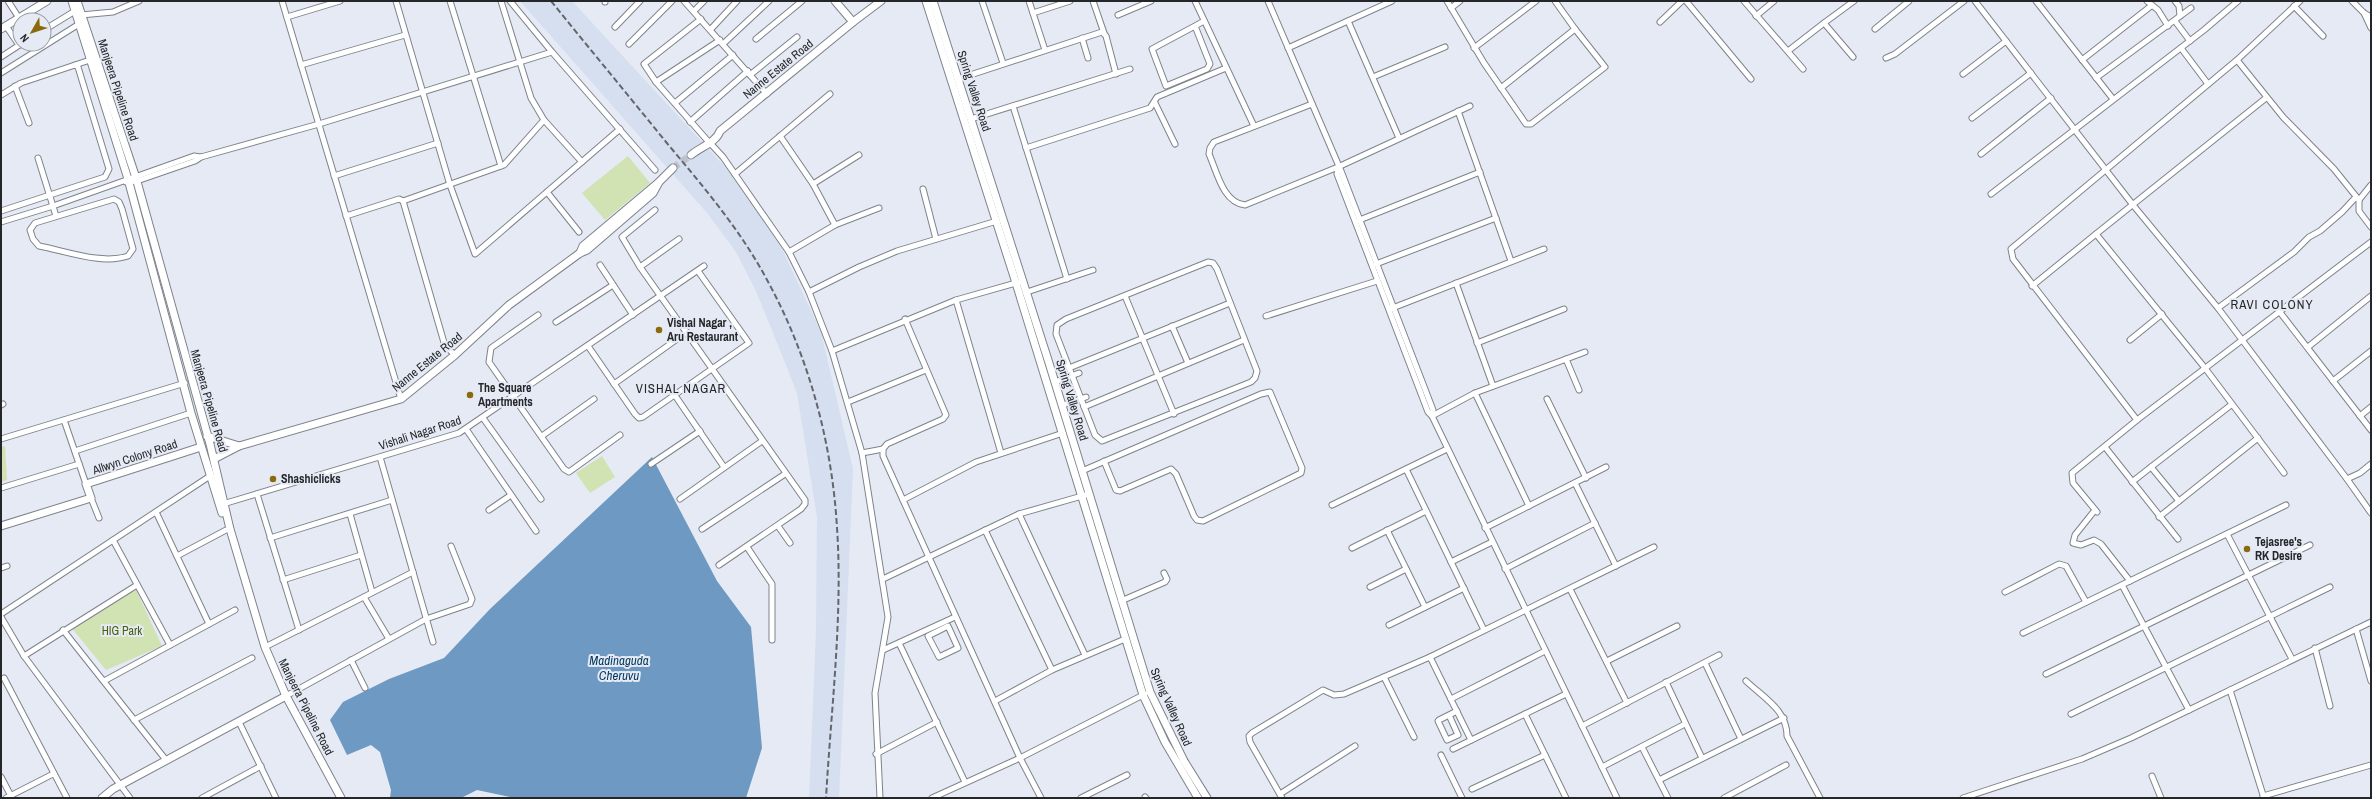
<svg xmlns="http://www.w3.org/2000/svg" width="2372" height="799" viewBox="0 0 2372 799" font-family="'Archivo Narrow',sans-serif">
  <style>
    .built { fill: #d6dfef }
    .green { fill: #d1e2b3 }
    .water { fill: #6d99c2 }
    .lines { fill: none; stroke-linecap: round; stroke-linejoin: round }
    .secondary-tunnel { stroke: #bec3cb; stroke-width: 7; stroke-dasharray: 7 3.5; stroke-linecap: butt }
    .street-casing { stroke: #7e838b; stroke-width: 7 }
    .secondary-casing { stroke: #7e838b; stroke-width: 9 }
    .street { stroke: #fff; stroke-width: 5 }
    .secondary { stroke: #fff; stroke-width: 7 }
    .rail { stroke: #63666b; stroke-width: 2; stroke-dasharray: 6 3; stroke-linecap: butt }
    .poi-dot { fill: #8c6a0c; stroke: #e5eaf4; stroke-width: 1.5 }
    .labels { text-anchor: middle; stroke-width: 4; stroke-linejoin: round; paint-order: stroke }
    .street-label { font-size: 12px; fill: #242629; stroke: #e5eaf4 }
    .poi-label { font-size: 12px; font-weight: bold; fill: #242629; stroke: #e5eaf4; text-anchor: start }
    .park-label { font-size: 12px; fill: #485e06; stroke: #e5eaf4 }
    .neighbourhood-label { font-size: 13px; letter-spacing: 1px; fill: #242629; stroke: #e5eaf4 }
    .water-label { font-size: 13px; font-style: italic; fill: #01375f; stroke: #e5eaf4 }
  </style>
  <rect width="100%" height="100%" fill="#e5eaf4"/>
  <polygon class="built" points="520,1 572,1 727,169 781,247 821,332 853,469 839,798 809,798 816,631 817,517 797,393 784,360 756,291 736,252 708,214"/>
  <g class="green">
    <polygon points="628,156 650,183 605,220 582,193"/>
    <polygon points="5,446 7,480 1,482 1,447"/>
    <polygon points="602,456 615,477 590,493 576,473"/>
    <polygon points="136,590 162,646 106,670 70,626"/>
  </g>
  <polygon class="water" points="652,457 717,581 751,627 762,748 746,798 515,798 477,790 461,798 390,798 391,790 380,752 371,745 347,755 330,720 343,702 389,679 444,658 490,609"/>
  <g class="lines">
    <polyline class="secondary-tunnel" points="673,168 691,155"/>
    <defs>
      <g id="street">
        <polyline points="8,1 19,18"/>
        <polyline points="282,1 401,399"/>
        <polyline points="396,1 450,185 475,254 620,129"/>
        <polyline points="450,1 501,166"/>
        <polyline points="501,1 531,98 544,120 582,162"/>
        <polyline points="510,1 552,52 655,170"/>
        <polyline points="684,1 767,94"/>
        <polyline points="982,1 1003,63"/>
        <polyline points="1029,1 1045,50"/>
        <polyline points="1093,1 1104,33"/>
        <polyline points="1195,1 1254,126"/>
        <polyline points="1268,1 1341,171 1433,410 1432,416"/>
        <polyline points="1447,1 1484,63 1526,124 1531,124 1605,67 1575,29"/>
        <polyline points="1686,1 1751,79"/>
        <polyline points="1744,1 1803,69"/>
        <polyline points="1975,1 2133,205 2218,308 2347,479 2360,473 2371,464"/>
        <polyline points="2036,1 2113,99"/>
        <polyline points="2147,1 2158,10 2168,26"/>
        <polyline points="2175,1 2179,6 2180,16"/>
        <polyline points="2300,1 2237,60 2283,117 2334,169 2359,200 2371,185"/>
        <polyline points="2352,1 2364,13 2371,17"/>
        <polyline points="605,2 605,1"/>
        <polyline points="2294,6 2323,36"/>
        <polyline points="1451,8 1460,1"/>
        <polyline points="694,11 704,1"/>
        <polyline points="1033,13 1070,1"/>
        <polyline points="2364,13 2371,28"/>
        <polyline points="81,15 113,12 139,1"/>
        <polyline points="1118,15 1151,1"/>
        <polyline points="1756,16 1774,1"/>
        <polyline points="287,17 340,1"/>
        <polyline points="701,19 644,64 656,82 707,140"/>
        <polyline points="1348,21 1399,138"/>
        <polyline points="2175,21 2190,41"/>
        <polyline points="1660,22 1682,1"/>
        <polyline points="1824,23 1854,1"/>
        <polyline points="6,26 19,45"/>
        <polyline points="1195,26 1210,64 1207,69 1166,86 1152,49 1195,26 1204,21"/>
        <polyline points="615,27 640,1"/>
        <polyline points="711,29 737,1"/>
        <polyline points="1875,29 1909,1"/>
        <polyline points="44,30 75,11"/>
        <polyline points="1082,38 1088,58"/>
        <polyline points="756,39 802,1"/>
        <polyline points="629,44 672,1"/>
        <polyline points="723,44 769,1"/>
        <polyline points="1288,48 1392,1"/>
        <polyline points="1474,48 1536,1"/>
        <polyline points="2181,48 2208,84"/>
        <polyline points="1788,51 1824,23 1853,57"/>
        <polyline points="1,57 21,44"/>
        <polyline points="1886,58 1895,54 1964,1"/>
        <polyline points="2082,60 2151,6"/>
        <polyline points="75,65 90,60"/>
        <polyline points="301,65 405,35"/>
        <polyline points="1,73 79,24"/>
        <polyline points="1963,74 2006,41"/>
        <polyline points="750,75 797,37"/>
        <polyline points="1373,77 1445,47"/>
        <polyline points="2096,78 2191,8"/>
        <polyline points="958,79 1102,32 1106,36 1116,74"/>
        <polyline points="656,82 720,40"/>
        <polyline points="15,86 29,123"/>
        <polyline points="1501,88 1575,29 1555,1"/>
        <polyline points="1,95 21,83 75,65 78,67 109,169 105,177 1,211"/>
        <polyline points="2266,98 2096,234 2205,368 2284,473"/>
        <polyline points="675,103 733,55"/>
        <polyline points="1155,103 1175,144"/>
        <path d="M 1312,104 L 1214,142 L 1210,148 L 1209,154 C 1217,172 1223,203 1245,205 L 1338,167 L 1470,106"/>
        <polyline points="1013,106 1067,279"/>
        <polyline points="1458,111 1511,261"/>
        <polyline points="1972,118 2031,73"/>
        <polyline points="971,119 1130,69"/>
        <polyline points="690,122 748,71"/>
        <polyline points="780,136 813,184 835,225"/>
        <polyline points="710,143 723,157 789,252 809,292 832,351 862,453 888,617 875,693 880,798"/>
        <polyline points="1026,148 1150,108 1157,97 1226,68"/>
        <polyline points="1981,154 2051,98"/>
        <polyline points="38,158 56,216"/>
        <polyline points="1338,167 1337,174 1428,412 1432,416 1617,798"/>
        <polyline points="735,174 830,94"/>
        <polyline points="334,176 438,143"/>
        <polyline points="126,182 137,181 195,161 201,157"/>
        <polyline points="813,184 859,155"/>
        <polyline points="923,189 936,239"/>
        <polyline points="547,192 579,232"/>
        <polyline points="1991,194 2204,30 2238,1"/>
        <path d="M 114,199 L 119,202 L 122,209 L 133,249 L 128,256 C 102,265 66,251 39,246 L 33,239 L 30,230 L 35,223 Z"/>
        <polyline points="2359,200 2359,211 2371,227"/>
        <polyline points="403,201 504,165 544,120"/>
        <polyline points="655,210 622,237 640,267 805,500 805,504 801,509 719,565"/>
        <polyline points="346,216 399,199 403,201 445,346 455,355"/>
        <polyline points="1357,221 1480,172"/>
        <polyline points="1,222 53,206 194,156 201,157 319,124 552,52"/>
        <polyline points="789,252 835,225 879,208"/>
        <polygon points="1208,262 1213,263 1217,269 1257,371 1255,378 1251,382 1102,441 1095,435 1056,334 1057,325 1066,319"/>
        <polyline points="1376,264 1496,218"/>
        <polyline points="600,265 633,315"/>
        <polyline points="640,267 679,239"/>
        <polyline points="1456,283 1493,386"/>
        <polyline points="2032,286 2096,234"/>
        <polyline points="809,292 859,267 897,251 997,221"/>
        <polyline points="1027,292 1093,270"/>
        <polyline points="1125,296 1174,414"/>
        <polyline points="956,300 1001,453"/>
        <polyline points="2218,308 2294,252 2309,237 2320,231 2342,212 2356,197"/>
        <polyline points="1390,309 1544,249"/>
        <polyline points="2279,311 2371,430"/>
        <polyline points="538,315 491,348 489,362 564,469 569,472 620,435"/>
        <polyline points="1266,316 1377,281"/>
        <polyline points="905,319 946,415 943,419 887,444 883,449 883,456 1020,758 1041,798"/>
        <polyline points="556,322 613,285"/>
        <polyline points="1172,326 1188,363"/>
        <polyline points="2130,340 2162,314"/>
        <polyline points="1477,343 1564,309"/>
        <polyline points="588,346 635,414 639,418 643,417 749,343 698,271"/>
        <polyline points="2308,347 2371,296"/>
        <polyline points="832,351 956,300 1019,282"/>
        <polyline points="1566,359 1579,390"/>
        <polyline points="1069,368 1230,303"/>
        <polyline points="2333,381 2371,351"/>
        <polyline points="1055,382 1079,373"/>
        <polyline points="614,384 687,332"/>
        <polyline points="1475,393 1529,506"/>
        <polyline points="674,394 724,467"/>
        <polyline points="1547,399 1586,478"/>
        <polyline points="848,402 926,370"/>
        <polyline points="1,405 3,404"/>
        <polyline points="1063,405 1086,397"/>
        <polyline points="1084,407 1244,340"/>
        <polyline points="1432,416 1475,393 1585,352"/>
        <polyline points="2360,416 2371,407"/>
        <polyline points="483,418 541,499"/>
        <polyline points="64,420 86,484"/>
        <polyline points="2137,420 2013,259 2011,249 2237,60"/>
        <polyline points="466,429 536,531"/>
        <polyline points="542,436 594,399"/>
        <polyline points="1,439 185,383"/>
        <polyline points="2105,447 2178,539"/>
        <polyline points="75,451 191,413"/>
        <polyline points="862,453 883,449"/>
        <polyline points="380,457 433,642"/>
        <polyline points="651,464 700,431"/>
        <polyline points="1406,469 1484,630"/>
        <path d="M 1082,471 C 1142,445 1201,420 1261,394 L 1270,392 L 1302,468 L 1301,473 L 1203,521 L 1197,520 L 1194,516 L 1176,474 L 1171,469 L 1120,491 L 1116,490 L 1104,461"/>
        <polyline points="2347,479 2371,513"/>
        <polyline points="2132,482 2151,467"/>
        <polyline points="1575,483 1616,566"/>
        <polyline points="1,488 79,464"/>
        <polyline points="257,494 299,630"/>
        <polyline points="91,498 99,518"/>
        <polyline points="680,499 762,441"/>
        <polyline points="903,500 976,462 1063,433"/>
        <polyline points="2179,501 2151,467 2231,405"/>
        <polyline points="223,504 459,433 704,266"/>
        <polyline points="1332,505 1447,449"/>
        <polyline points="489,510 511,495"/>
        <polyline points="2095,510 2075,535 2073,543 2081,545 2094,540 2101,544 2130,581"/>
        <polyline points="156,512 209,624"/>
        <polyline points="2097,512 2073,483 2072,473 2137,420 2371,242"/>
        <polyline points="350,514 372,592"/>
        <polyline points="1019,514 1085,655"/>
        <polyline points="2159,517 2258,438"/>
        <polyline points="778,526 790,543"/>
        <polyline points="1485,528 1606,467"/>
        <polyline points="702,529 785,474"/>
        <polyline points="985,530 1052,670"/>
        <polyline points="1387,530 1425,607"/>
        <polyline points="2227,534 2292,659"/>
        <polyline points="270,538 392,500"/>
        <polyline points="113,540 170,645"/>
        <polyline points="747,547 772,584 772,640"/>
        <polyline points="1352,548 1426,511"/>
        <polyline points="177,556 226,530"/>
        <polyline points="1451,562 1492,542"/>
        <polyline points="1,568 7,566"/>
        <polyline points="1505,569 1595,523"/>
        <polyline points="883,579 1019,514 1089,494"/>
        <polyline points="283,580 361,555"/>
        <polyline points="2122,585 2189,710"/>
        <polyline points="1370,587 1406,569"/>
        <polyline points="1570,589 1627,703"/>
        <polyline points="2005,592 2059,564 2066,566 2086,602"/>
        <polyline points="364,597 389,639"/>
        <polyline points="1121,601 1165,582 1167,579 1164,573"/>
        <polyline points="1,614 210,476"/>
        <polyline points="1,617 24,656 130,798"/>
        <polyline points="1389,625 1464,588"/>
        <polygon points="948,626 958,648 939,657 928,636"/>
        <polyline points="2356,629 2371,681"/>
        <polyline points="63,630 166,760"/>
        <polyline points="2023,633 2286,505"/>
        <polyline points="899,643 965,782"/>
        <polyline points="265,647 413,572"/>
        <polyline points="2315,648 2330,706"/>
        <polyline points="883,650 955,617"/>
        <polyline points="24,656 137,585"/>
        <polyline points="1430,657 1471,740"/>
        <polyline points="351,660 365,688"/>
        <polyline points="1607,661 1677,626"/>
        <polyline points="1705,663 1741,739"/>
        <polyline points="2046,674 2310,545"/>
        <polyline points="1384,677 1414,737"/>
        <polyline points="4,678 67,798"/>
        <polyline points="104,681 235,610"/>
        <path d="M 1746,681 C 1764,698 1787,710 1787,736 L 1820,798"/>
        <polyline points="1666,682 1702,758"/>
        <polyline points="2230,690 2264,798"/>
        <polyline points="286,696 426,619 470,604 472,599 451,546"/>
        <polyline points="1451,699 1545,651"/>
        <polyline points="995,701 1052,670 1125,639"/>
        <polyline points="1525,714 1566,798"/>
        <polyline points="2071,714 2330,587"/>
        <polyline points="1449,715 1458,735 1447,740 1438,721 1439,720 1457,711"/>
        <polyline points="134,720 252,658"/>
        <polyline points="239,722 276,798"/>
        <polyline points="1582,726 1719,655"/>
        <polyline points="1642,747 1668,798"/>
        <polyline points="1453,749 1566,694"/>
        <polyline points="876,754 937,722"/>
        <polyline points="1441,755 1462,798"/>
        <polyline points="1602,767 1685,724"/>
        <polyline points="2152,776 2161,798"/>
        <polyline points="1,777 11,796"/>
        <polyline points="1659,780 1784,718"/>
        <polyline points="1472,789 1545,755"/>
        <polyline points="1280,794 1355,746"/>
        <polyline points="2263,796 2371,765"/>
        <polyline points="1145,797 1146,798"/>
        <polyline points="6,798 53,774"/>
        <polyline points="202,798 261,766"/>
        <polyline points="932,798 1020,758 1145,694"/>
        <polyline points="1081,798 1127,775"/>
        <polyline points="1282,798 1250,742 1249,736 1252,733 1323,690 1334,695 1344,694 1430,657 1654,547"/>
        <polyline points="1724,798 1786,765"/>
        <polyline points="1963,798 2082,759 2131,738 2371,622"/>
      </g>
      <g id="secondary">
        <polyline points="72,1 128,179 191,413 222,513"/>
        <polyline points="77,1 136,178 210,444 230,529 265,647 286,696 341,798"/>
        <polyline points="835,1 853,22"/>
        <polyline points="926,1 1016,283 1143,695 1165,742 1198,798"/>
        <polyline points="933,1 1049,363 1150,692 1184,761 1207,798"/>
        <polyline points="1,29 47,1"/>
        <path d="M 691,155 C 700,147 716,143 720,131 L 853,22 L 881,1"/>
        <polyline points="580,253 583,246 658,183"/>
        <polyline points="207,436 239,446"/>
        <polyline points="214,459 239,446 401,399 455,355 509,305 580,253 587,250 653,193 659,182 673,168"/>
        <polyline points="1,526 91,498 86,484 201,447"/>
        <polyline points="102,798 113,789 286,696"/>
      </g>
    </defs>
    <use href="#street" class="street-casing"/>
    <use href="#secondary" class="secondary-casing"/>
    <use href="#street" class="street"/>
    <use href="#secondary" class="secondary"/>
    <path class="rail" d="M 551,1 C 589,48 628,95 666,142 C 702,185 739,228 766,278 C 808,354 832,441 837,528 C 843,615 831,710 826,798"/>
  </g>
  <g class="poi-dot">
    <circle cx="659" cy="330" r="4"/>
    <circle cx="470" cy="395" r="4"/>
    <circle cx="273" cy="479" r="4"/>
    <circle cx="2247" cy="549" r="4"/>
  </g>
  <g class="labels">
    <g class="street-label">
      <text transform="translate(778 69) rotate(-39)" y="4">Nanne Estate Road</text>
      <text transform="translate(118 90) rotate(72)" y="4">Manjeera Pipeline Road</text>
      <text transform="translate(974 91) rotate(72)" y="4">Spring Valley Road</text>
      <text transform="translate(427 362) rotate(-39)" y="4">Nanne Estate Road</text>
      <text transform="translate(1072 400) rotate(73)" y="4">Spring Valley Road</text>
      <text transform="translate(209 401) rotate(74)" y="4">Manjeera Pipeline Road</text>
      <text transform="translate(420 433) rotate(-18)" y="4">Vishali Nagar Road</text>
      <text transform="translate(135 457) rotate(-18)" y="4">Allwyn Colony Road</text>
      <text transform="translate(306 707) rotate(63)" y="4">Manjeera Pipeline Road</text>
      <text transform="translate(1171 707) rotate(66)" y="4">Spring Valley Road</text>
    </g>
    <g class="poi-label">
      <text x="667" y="327">Vishal Nagar ,<tspan x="667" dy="14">Aru Restaurant</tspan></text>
      <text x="478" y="392">The Square<tspan x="478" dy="14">Apartments</tspan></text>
      <text x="281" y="483">Shashiclicks</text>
      <text x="2255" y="546">Tejasree's<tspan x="2255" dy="14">RK Desire</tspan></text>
    </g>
    <g class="park-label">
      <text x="122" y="635">HIG Park</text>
    </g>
    <g class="neighbourhood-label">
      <text x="2272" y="309">RAVI COLONY</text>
      <text x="681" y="393">VISHAL NAGAR</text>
    </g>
    <g class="water-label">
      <text x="619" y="665">Madinaguda<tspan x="619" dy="15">Cheruvu</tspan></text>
    </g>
  </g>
  <rect width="2372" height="799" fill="none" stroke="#242629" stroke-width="4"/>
  <g transform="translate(32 32) rotate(231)"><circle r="19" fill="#e5eaf4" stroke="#989ca3"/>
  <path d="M0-3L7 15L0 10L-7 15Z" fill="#8c6a0c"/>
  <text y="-6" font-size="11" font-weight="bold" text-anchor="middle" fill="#242629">N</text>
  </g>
</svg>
